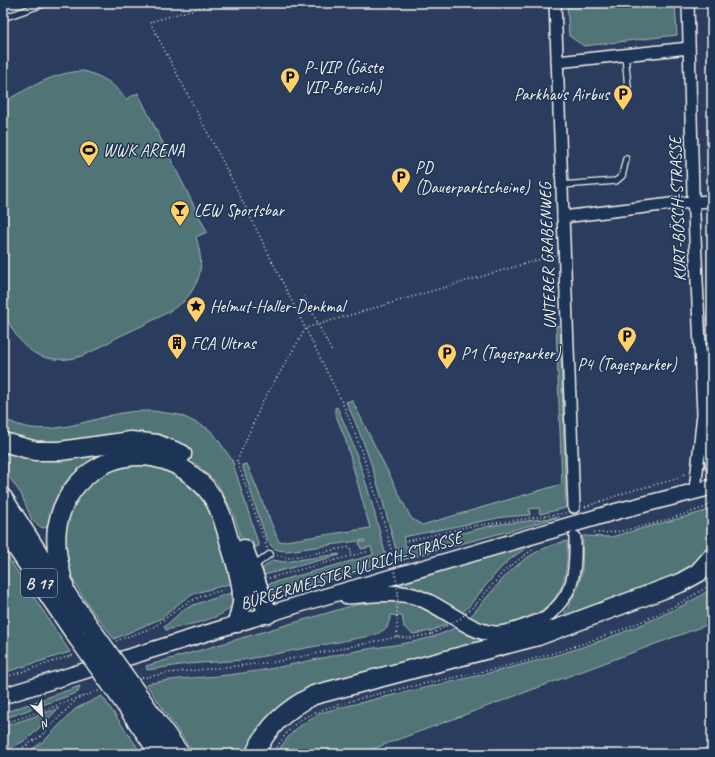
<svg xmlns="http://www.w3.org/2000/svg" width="715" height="757" viewBox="0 0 715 757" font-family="Caveat,sans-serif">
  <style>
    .green { fill: #517577; stroke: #a2b3b0 }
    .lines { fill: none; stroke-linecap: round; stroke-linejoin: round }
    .service-casing { stroke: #f4f1e8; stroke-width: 8 }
    .minor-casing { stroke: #f4f1e8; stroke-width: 14 }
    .secondary-casing { stroke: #f4f1e8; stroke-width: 18 }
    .trunk-casing { stroke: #f4f1e8; stroke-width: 21 }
    .path { stroke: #f4f1e8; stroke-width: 1.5; stroke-dasharray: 1 3; stroke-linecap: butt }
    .service { stroke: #1d3557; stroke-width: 5.5 }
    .minor { stroke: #1d3557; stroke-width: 11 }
    .secondary { stroke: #1d3557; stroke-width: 15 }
    .trunk { stroke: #1d3557; stroke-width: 18 }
    .trunk-bridge-casing { stroke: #f4f1e8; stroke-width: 21; stroke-linecap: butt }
    .path-bridge { stroke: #f4f1e8; stroke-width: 1.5; stroke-dasharray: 1 3; stroke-linecap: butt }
    .trunk-bridge { stroke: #1d3557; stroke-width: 18 }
    .labels { text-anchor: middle; stroke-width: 3; stroke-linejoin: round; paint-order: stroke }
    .shield { fill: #1d3557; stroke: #b4b9bc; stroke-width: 1 }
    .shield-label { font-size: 16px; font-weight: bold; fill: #f4f1e8 }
    .poi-label { font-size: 17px; fill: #f4f1e8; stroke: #1d3557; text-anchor: start }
    .street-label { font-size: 17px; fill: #f4f1e8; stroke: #1d3557 }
  </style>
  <rect width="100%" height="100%" fill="#2b3d5e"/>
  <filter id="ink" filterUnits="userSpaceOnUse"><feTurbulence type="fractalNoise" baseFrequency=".025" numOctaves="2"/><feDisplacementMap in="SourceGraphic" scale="8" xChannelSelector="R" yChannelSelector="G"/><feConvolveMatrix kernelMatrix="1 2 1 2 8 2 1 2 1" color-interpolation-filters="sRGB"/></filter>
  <g filter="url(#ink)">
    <g class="green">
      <polygon points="567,3 675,3 677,35 584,46 569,36"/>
      <path d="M 84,71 C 104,77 113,83 126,99 L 138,93 L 207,232 L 196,237 C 201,254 204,271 194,287 C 192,292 187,298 183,302 C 163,317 139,327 116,338 C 102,346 85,357 69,359 C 58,360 45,359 36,354 C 19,344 11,328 3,311 L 3,102 C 30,88 53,72 84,71 Z"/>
      <path d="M 556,325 L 560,326 L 566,508 L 540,514 L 539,508 L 529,509 L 530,515 L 503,517 L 403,537 L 406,547 L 494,525 L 559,517 C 506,533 452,545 399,561 C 384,506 371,453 346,402 L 352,400 L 411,518 L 422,525 L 562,484 Z"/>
      <path d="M 337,407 C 361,457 374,510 388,564 L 284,592 C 274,593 270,592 264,585 L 373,555 L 371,547 L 361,549 L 359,542 L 365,542 L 365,540 L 288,551 C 277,551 273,549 267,541 L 242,465 L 247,464 L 279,542 L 370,528 L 345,438 L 335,413 L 335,408 Z"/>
      <path d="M 153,411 L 180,415 L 207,428 L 214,434 L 232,460 L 259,546 L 245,551 L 234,514 L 217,483 L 190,458 L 157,444 L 60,451 L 3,442 L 3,418 C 42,441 82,421 122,413 C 132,411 143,411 153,411 Z"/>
      <polygon points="120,449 108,457 50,527 42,528 32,520 21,494 3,468 6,454 12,452"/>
      <polygon points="155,462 203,493 217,520 233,583 196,593 183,600 162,618 114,639 86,602 66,569 64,515 88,479 106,468"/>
      <polygon points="710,510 712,510 712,543 707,553 690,570 566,618 564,615 578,587 582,572 583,536 611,537"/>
      <path d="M 567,541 C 569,579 561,606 523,622 C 518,624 512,628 506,628 C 493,629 480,623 468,619 C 501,583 516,553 567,541 Z"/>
      <path d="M 538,542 C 524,549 511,557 500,569 C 486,584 475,600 461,615 L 388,588 Z"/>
      <polygon points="3,550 70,652 3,673"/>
      <polygon points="339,554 340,555 260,576 259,571 273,560 284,562"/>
      <path d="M 712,588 L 712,623 L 359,754 L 276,754 C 289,734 298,725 320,713 C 427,684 540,669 643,624 C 667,613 691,603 712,588 Z"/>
      <path d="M 234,592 C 234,598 234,603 231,607 C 219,620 183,626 166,630 L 164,627 L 182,611 L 193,605 Z"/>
      <path d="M 392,600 C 414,602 431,610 449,623 L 431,631 L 413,634 L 404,627 L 402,616 L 391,615 L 387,628 L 375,635 L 243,660 L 187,664 L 147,670 L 146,666 L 351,606 L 378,601 Z"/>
      <path d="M 456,627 L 470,635 L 485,639 L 486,643 L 314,689 L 249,754 L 194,754 L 146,684 C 178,677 211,678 243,673 C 283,668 322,657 362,650 C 395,644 427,643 456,627 Z"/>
      <polygon points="80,686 78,692 68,696 3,719 3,713"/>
      <polygon points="102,696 142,754 25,754 45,740 75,709"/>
      <polygon points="59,708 28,739 3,752 3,727"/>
    </g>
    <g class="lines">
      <defs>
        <g id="service">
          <polyline points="3,18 46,3"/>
          <polyline points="625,55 628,87"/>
          <polyline points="561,185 616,181 622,176 626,159"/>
          <polyline points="253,567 270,554"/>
        </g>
        <g id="minor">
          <polyline points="555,3 574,507"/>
          <polyline points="688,3 693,193 703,413 695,491"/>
          <polyline points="557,62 689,48"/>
          <polyline points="563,217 679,203 712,201"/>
          <polyline points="706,430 712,467"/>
          <path d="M 542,621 C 574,595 576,576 575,537"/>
        </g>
        <g id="secondary">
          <path d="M 347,596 C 367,595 389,591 409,595 C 439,601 466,632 495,634 C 510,635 527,626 542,621"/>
          <polyline points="3,696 320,598 618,511 712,487"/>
        </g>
        <g id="trunk">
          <polyline points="3,442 36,451 60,451 131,441 157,444 182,454"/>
          <polyline points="3,498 46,565 94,633"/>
          <polyline points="3,528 77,637"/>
          <polyline points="244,549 268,614"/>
          <path d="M 66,594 C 61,573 54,550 57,528 C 68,461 145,433 195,478 C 199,482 205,486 208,491 C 220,506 225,525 230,544 C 235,561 242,579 242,597 C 243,605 239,615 237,623"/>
          <polyline points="136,692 180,754"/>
          <polyline points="120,697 160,754"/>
          <path d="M 255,754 C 267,726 287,709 314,695 L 538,636 L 680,583 L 698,573 L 712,557"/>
        </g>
      </defs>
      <use href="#service" class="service-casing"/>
      <use href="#minor" class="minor-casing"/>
      <use href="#secondary" class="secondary-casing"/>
      <use href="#trunk" class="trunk-casing"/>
      <g class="path">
        <path d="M 215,3 L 150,22 L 224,164 L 342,402 C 363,450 377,498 391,548"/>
        <polyline points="703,168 712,168"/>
        <polyline points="304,296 332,352"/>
        <polyline points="585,507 627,492 676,479 686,473"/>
        <path d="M 594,532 C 615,538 689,513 712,505"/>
        <polyline points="407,541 466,527 566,513"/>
        <polyline points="267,548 237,461 262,403 306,328 555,255"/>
        <polyline points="277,555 288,558 350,547 352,556"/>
        <polyline points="269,578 369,551"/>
        <polyline points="477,603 504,571 532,550"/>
        <polyline points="397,637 397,616"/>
        <polyline points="116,641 154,627 183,605 204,595 227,589"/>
        <polyline points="3,678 73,655"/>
        <polyline points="142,678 168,673 275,662 397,637 410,638 432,634"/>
        <polyline points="3,724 99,691"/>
        <polyline points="13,754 41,736 76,700"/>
        <path d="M 273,754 C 280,742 288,729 299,721 C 317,709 338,705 358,699 C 414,684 471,676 526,661 C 583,645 665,618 712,583"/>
      </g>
      <use href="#service" class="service"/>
      <use href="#minor" class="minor"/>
      <use href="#secondary" class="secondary"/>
      <use href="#trunk" class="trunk"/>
      <defs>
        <g id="trunk-bridge">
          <polyline points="94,633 136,692"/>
          <polyline points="77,637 120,697"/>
        </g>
      </defs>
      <use href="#trunk-bridge" class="trunk-bridge-casing"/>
      <g class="path-bridge">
        <polyline points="391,548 398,592 397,616"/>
        <polyline points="432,634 461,618 477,603"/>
      </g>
      <use href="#trunk-bridge" class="trunk-bridge"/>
    </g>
  </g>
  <defs>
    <symbol id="parking-pin" viewBox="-11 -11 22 30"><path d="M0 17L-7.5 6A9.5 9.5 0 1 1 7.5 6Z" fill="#ffd166" stroke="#1d3557"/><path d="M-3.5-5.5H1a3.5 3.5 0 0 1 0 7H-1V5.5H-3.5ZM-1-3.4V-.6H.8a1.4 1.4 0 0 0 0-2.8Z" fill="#111"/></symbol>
    <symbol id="stadium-pin" viewBox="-11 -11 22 30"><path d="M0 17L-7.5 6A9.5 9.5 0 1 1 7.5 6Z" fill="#ffd166" stroke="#1d3557"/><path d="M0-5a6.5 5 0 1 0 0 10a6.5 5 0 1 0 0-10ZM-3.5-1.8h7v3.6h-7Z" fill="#111"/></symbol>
    <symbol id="bar-pin" viewBox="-11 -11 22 30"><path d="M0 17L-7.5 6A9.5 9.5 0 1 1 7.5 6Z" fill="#ffd166" stroke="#1d3557"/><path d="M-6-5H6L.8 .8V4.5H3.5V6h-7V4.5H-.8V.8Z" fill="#111"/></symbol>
    <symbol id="sight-pin" viewBox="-11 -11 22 30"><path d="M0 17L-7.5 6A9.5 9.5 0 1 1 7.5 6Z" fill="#ffd166" stroke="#1d3557"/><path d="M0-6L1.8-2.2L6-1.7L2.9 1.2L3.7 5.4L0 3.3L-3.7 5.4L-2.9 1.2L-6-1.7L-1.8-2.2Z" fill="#111"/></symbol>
    <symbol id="building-pin" viewBox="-11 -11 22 30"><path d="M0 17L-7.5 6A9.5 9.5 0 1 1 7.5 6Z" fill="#ffd166" stroke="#1d3557"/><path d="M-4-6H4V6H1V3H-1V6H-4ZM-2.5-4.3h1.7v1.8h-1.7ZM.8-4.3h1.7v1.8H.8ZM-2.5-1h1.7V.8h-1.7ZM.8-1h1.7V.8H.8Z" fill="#111"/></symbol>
  </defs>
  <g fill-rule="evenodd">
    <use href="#parking-pin" x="279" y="66" width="22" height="30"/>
    <use href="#parking-pin" x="612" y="83" width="22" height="30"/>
    <use href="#stadium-pin" x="78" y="139" width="22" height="30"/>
    <use href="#parking-pin" x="390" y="166" width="22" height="30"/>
    <use href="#bar-pin" x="169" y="199" width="22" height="30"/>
    <use href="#sight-pin" x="185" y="295" width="22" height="30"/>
    <use href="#parking-pin" x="616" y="325" width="22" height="30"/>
    <use href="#building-pin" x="166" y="332" width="22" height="30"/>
    <use href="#parking-pin" x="436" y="342" width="22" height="30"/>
  </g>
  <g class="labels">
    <rect class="shield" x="21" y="569" width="36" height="28" rx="3"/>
    <g class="shield-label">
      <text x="39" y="589">B 17</text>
    </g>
    <g class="poi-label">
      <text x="304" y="73">P-VIP (Gäste<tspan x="304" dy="20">VIP-Bereich)</tspan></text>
      <text x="609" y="100" text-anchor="end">Parkhaus Airbus</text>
      <text x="103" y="156">WWK ARENA</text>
      <text x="415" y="173">PD<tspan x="415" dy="20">(Dauerparkscheine)</tspan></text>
      <text x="194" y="216">LEW Sportsbar</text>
      <text x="210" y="312">Helmut-Haller-Denkmal</text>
      <text x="191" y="349">FCA Ultras</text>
      <text x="461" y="359">P1 (Tagesparker)</text>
      <text x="627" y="370" text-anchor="middle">P4 (Tagesparker)</text>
    </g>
    <g class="street-label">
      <text transform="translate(677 209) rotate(-92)" y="6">KURT-BÖSCH-STRASSE</text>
      <text transform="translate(547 256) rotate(-92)" y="6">UNTERER GRABENWEG</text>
      <text transform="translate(351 570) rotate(-17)" y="6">BÜRGERMEISTER-ULRICH-STRASSE</text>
    </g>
  </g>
  <rect width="715" height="757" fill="none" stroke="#1d3557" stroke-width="16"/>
  <rect x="8" y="8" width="699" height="741" fill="none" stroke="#f4f1e8" stroke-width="1.5" filter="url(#ink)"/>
  <g transform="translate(42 715) rotate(155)" stroke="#1d3557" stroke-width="3" paint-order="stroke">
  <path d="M0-3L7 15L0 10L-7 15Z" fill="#f4f1e8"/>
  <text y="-6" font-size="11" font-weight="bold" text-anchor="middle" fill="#f4f1e8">N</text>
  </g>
</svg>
